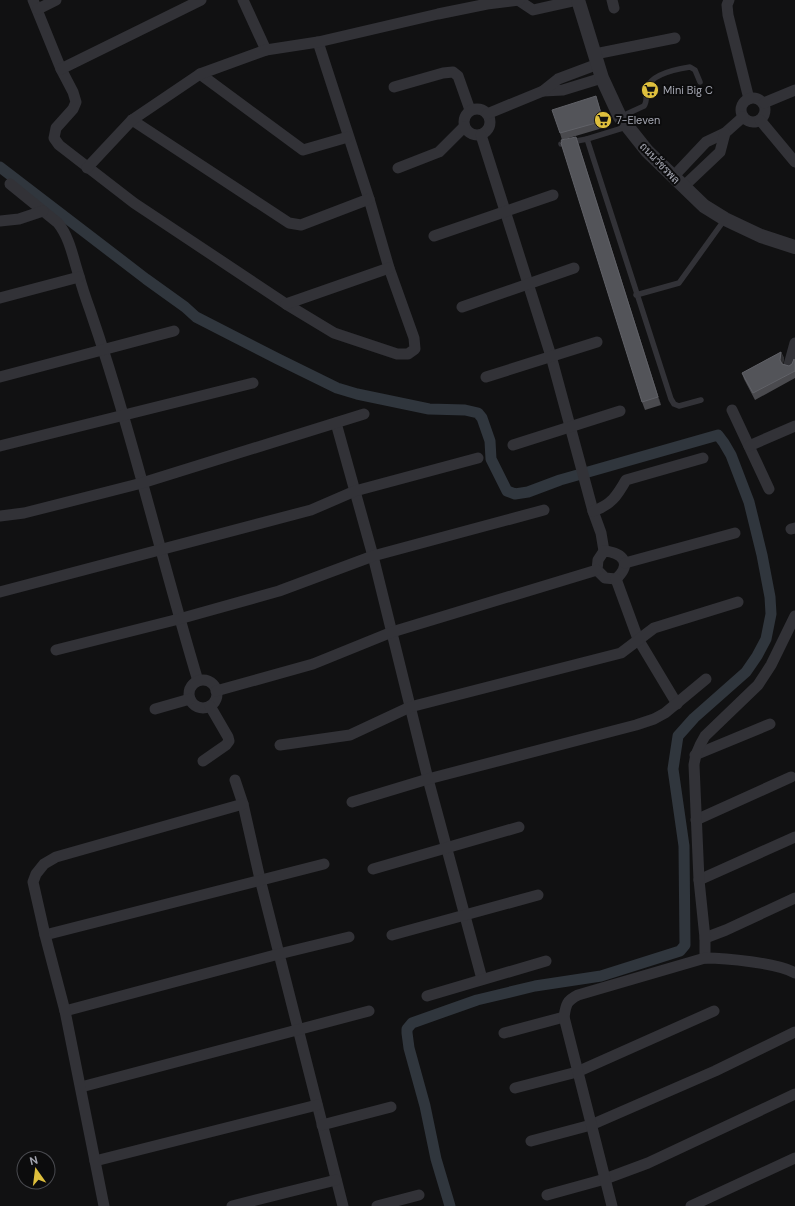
<svg xmlns="http://www.w3.org/2000/svg" width="795" height="1206" viewBox="0 0 795 1206" font-family="'DM Sans',Sarabun,sans-serif">
  <style>
    .lines { fill: none; stroke-linecap: round; stroke-linejoin: round }
    .canal { stroke: #30363d; stroke-width: 11 }
    .service { stroke: #323237; stroke-width: 5.5 }
    .minor { stroke: #323237; stroke-width: 11 }
    .tertiary { stroke: #323237; stroke-width: 14 }
    .wall { fill: #4a4a4e }
    .shaded-wall { fill: #2f2f32 }
    .building { fill: #535459; stroke: #606167 }
    .labels { text-anchor: middle; stroke-width: 4; stroke-linejoin: round; paint-order: stroke }
    .poi-label { font-size: 11px; fill: #a4a6b1; stroke: #0c0c0d; text-anchor: start }
    .street-label { font-size: 11px; fill: #a4a6b1; stroke: #0c0c0d }
  </style>
  <rect width="100%" height="100%" fill="#111112"/>
  <g class="lines">
    <polyline class="canal" points="0,167 146,279 185,307 196,317 278,359 337,388 357,394 429,409 465,410 478,413 482,418 490,441 491,459 507,491 515,494 528,492 560,480 718,435 724,443 731,455 749,502 762,555 770,597 771,614 766,639 757,656 746,672 694,718 678,736 673,769 684,846 685,945 680,951 601,976 535,986 477,1000 412,1023 407,1029 407,1033 409,1048 425,1106 436,1159 450,1206"/>
    <g class="service">
      <path d="M 620,117 L 644,106 C 648,101 645,94 647,88 C 651,74 677,69 690,67 L 695,70 L 700,82"/>
      <polyline points="626,127 587,139 671,399 674,404 679,406 701,400"/>
      <polyline points="561,144 587,139"/>
      <polyline points="636,295 679,283 725,219"/>
    </g>
    <g class="minor">
      <polyline points="33,0 61,69 73,92 76,102 73,109 56,128 54,138 59,145 134,203 286,304 334,333 397,354 408,354 415,349 414,338 389,268 369,199 318,42"/>
      <polyline points="243,0 266,50"/>
      <polyline points="518,0 533,10 578,0"/>
      <polyline points="612,0 614,8"/>
      <polyline points="729,0 727,5 728,15 749,99"/>
      <polyline points="38,9 56,0"/>
      <polyline points="595,54 675,38"/>
      <polyline points="61,69 201,0"/>
      <polyline points="200,74 303,150 348,137"/>
      <polyline points="394,87 443,73 453,72 458,76 470,110"/>
      <polyline points="543,91 563,90 602,78"/>
      <circle cx="753" cy="110" r="12"/>
      <polyline points="764,103 795,90"/>
      <circle cx="477" cy="122" r="13"/>
      <polyline points="487,114 543,91 558,79 598,64"/>
      <polyline points="132,120 289,223 301,225 369,199"/>
      <polyline points="760,120 795,162"/>
      <polyline points="481,135 551,356 593,511 601,533 604,551"/>
      <polyline points="87,168 132,120 200,74 266,50 318,42 438,14 487,4 519,0"/>
      <polyline points="398,168 439,152 464,127"/>
      <polyline points="673,177 706,142 725,133 743,117"/>
      <path d="M 10,184 L 58,223 C 70,238 73,258 79,276 C 82,287 86,299 90,310 C 132,432 161,558 198,681"/>
      <polyline points="683,187 720,152 725,133"/>
      <polyline points="0,221 19,219 43,211"/>
      <polyline points="434,236 553,195"/>
      <polyline points="0,298 79,277"/>
      <polyline points="286,304 389,268"/>
      <polyline points="462,307 574,268"/>
      <polyline points="789,365 795,343"/>
      <polyline points="0,377 174,331"/>
      <polyline points="486,377 597,342"/>
      <polyline points="732,410 769,489"/>
      <polyline points="336,423 373,556 428,779 482,979"/>
      <polyline points="513,445 620,411"/>
      <polyline points="0,446 253,383"/>
      <polyline points="749,446 795,426"/>
      <path d="M 593,511 C 611,505 617,496 626,480 L 703,458"/>
      <polyline points="0,516 24,513 142,483 364,414"/>
      <polyline points="791,529 795,528"/>
      <path d="M 604,551 C 624,553 632,564 616,579 L 605,578 L 597,570 L 598,560 Z"/>
      <polyline points="625,563 735,533"/>
      <polyline points="616,579 638,639 677,704"/>
      <polyline points="0,592 311,510 355,491 478,458"/>
      <polyline points="56,650 179,619 279,591 373,556 544,510"/>
      <circle cx="203" cy="694" r="14"/>
      <polyline points="216,691 313,664 392,632 597,570"/>
      <polyline points="155,709 190,699"/>
      <polyline points="280,745 350,735 410,707 621,653 654,628 738,602"/>
      <polyline points="695,755 770,724"/>
      <polyline points="203,761 226,745 229,741 228,737 210,706"/>
      <polyline points="235,780 243,804 260,879 343,1206"/>
      <polyline points="352,802 428,779 636,725 654,719 665,713 706,679"/>
      <polyline points="696,820 791,777"/>
      <polyline points="373,869 519,827"/>
      <polyline points="699,880 795,837"/>
      <polyline points="45,935 324,864"/>
      <polyline points="392,935 538,895"/>
      <polyline points="705,938 726,930 795,898"/>
      <path d="M 705,958 L 705,938 L 699,880 L 694,765 C 695,754 699,746 705,736 L 758,685 L 771,665 L 795,616"/>
      <polyline points="427,996 546,961"/>
      <polyline points="65,1011 279,954 349,937"/>
      <polyline points="504,1033 564,1017"/>
      <polyline points="81,1087 369,1011"/>
      <polyline points="515,1088 577,1072 714,1011"/>
      <polyline points="322,1125 391,1107"/>
      <polyline points="531,1141 591,1125 715,1071 795,1032"/>
      <polyline points="95,1161 317,1105"/>
      <polyline points="547,1195 605,1179 648,1163 795,1094"/>
      <polyline points="104,1206 65,1011 45,935 33,882 36,874 44,864 56,857 243,804"/>
      <polyline points="232,1206 336,1180"/>
      <polyline points="377,1206 419,1195"/>
      <path d="M 612,1206 L 564,1017 C 566,1005 566,1001 578,995 L 705,958 C 725,958 778,963 795,973"/>
      <polyline points="691,1206 795,1158"/>
    </g>
    <polyline class="tertiary" points="578,0 602,78 620,117 647,151 704,206 725,219 744,228 761,236 795,247"/>
  </g>
  <g class="wall">
    <polygon points="598,102 606,127 562,140 560,133"/>
    <polygon points="576,137 661,405 645,410 642,402"/>
    <polygon points="781,352 784,358 783,364 789,366 795,361 795,378 755,400 744,379 742,373"/>
  </g>
  <g class="shaded-wall">
    <polygon points="576,137 579,145 661,405 658,397"/>
    <polygon points="781,352 784,358 782,366 780,360"/>
  </g>
  <g class="building">
    <polygon points="596,96 603,121 560,133 552,110"/>
    <polygon points="576,137 658,397 642,402 561,143 562,142 561,140"/>
    <polygon points="781,352 780,360 782,364 789,366 792,364 794,359 795,361 795,371 753,393 742,373"/>
  </g>
  <defs>
    <symbol id="supermarket-disc" viewBox="-11 -11 22 22"><circle r="9.5" fill="#debf3d" stroke="#0c0c0d"/><path d="M-6-5.5h2.5l.6 2H6L4.5 2H-2.5L-4.4-4H-6ZM-1.5 3.2a1.3 1.3 0 1 0 .1 0ZM3 3.2a1.3 1.3 0 1 0 .1 0Z" fill="#111"/></symbol>
  </defs>
  <g fill-rule="evenodd">
    <use href="#supermarket-disc" x="640" y="80" width="20" height="20"/>
    <use href="#supermarket-disc" x="593" y="110" width="20" height="20"/>
  </g>
  <g class="labels">
    <g class="poi-label">
      <text x="663" y="94">Mini Big C</text>
      <text x="616" y="124">7-Eleven</text>
    </g>
    <g class="street-label">
      <text transform="translate(660 163) rotate(46)" y="4">ถนนวัชรพล</text>
    </g>
  </g>
  <g transform="translate(36 1170) rotate(346)"><circle r="19" fill="#0c0c0d" stroke="#494a4f"/>
  <path d="M0-3L7 15L0 10L-7 15Z" fill="#debf3d"/>
  <text y="-6" font-size="11" font-weight="bold" text-anchor="middle" fill="#a4a6b1">N</text>
  </g>
</svg>
